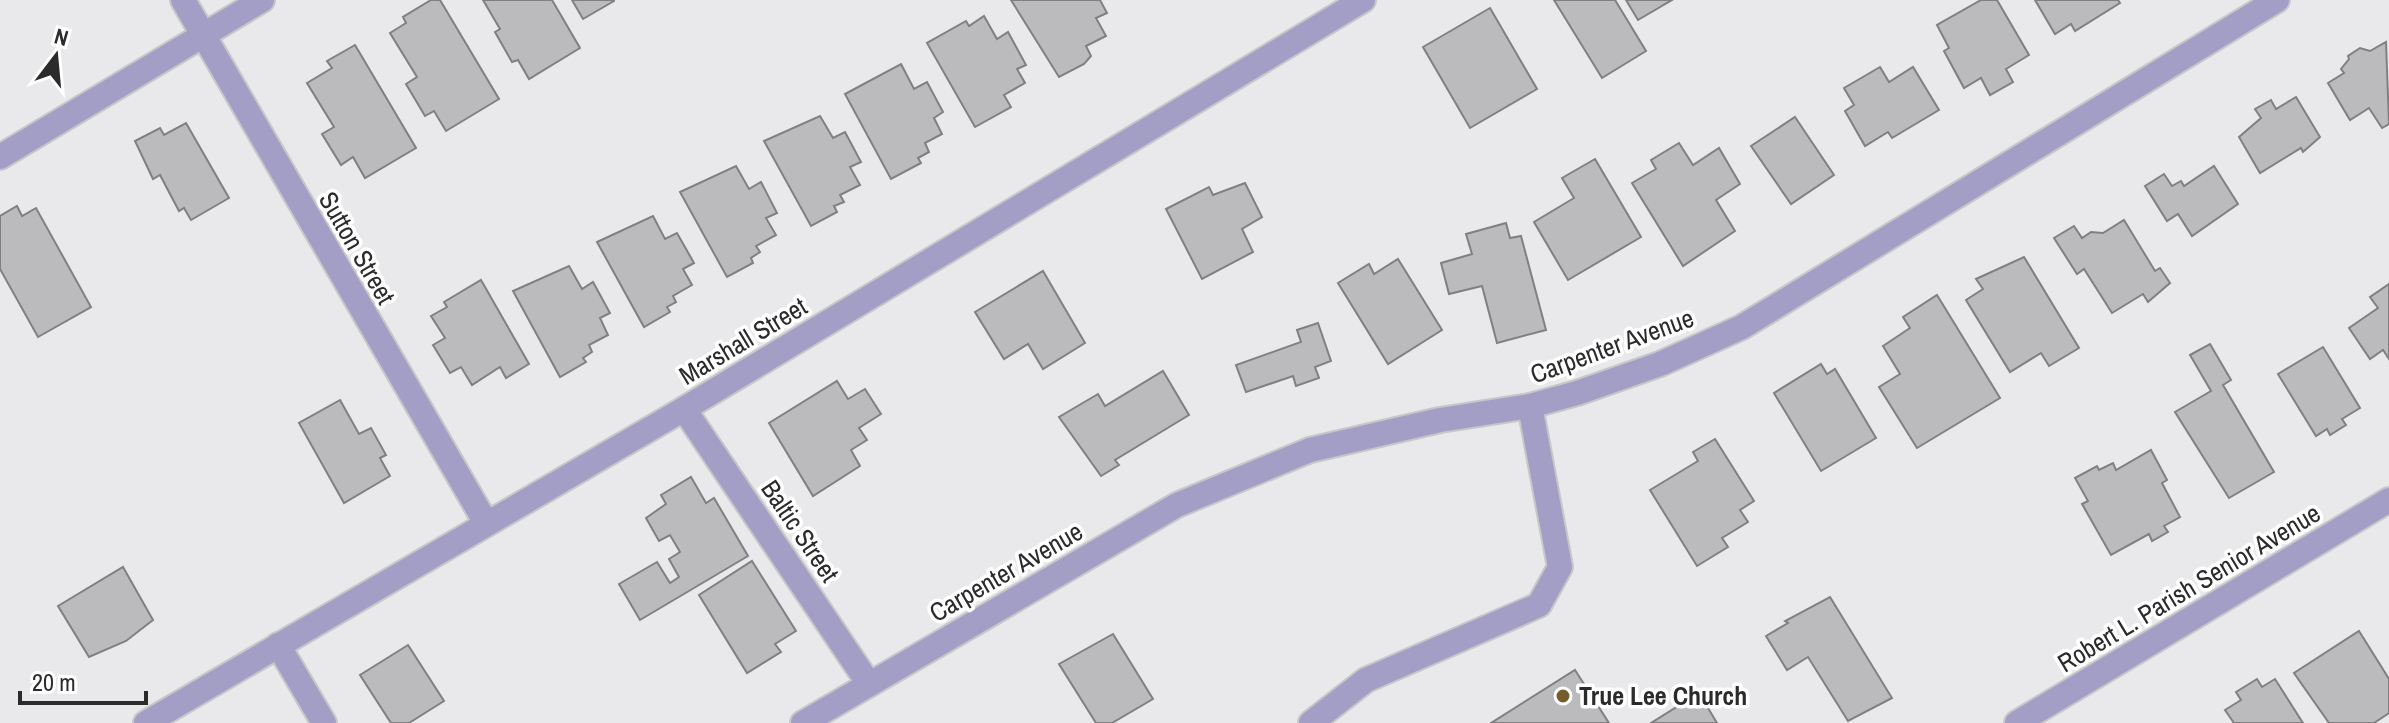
<svg xmlns="http://www.w3.org/2000/svg" width="2389" height="723" viewBox="0 0 2389 723" font-family="'Archivo Narrow',sans-serif">
  <style>
    .building { fill: #bbbabd; stroke: #808082; stroke-width: 2 }
    .lines { fill: none; stroke-linecap: round; stroke-linejoin: round }
    .lane-casing { stroke: #c7c6c9; stroke-width: 28 }
    .street-casing { stroke: #c7c6c9; stroke-width: 28 }
    .lane { stroke: #a29ec6; stroke-width: 24 }
    .street { stroke: #a29ec6; stroke-width: 24 }
    .poi-dot { fill: #775c2e; stroke: #fff; stroke-width: 3 }
    .labels { text-anchor: middle; stroke-width: 7; stroke-linejoin: round; paint-order: stroke }
    .street-label { font-size: 26px; fill: #2b2b2c; stroke: #fff }
    .poi-label { font-size: 26px; font-weight: bold; fill: #2b2b2c; stroke: #fff; text-anchor: start }
  </style>
  <rect width="100%" height="100%" fill="#e9e8eb"/>
  <g class="building">
    <polygon points="431,0 440,0 499,99 446,131 434,111 425,116 406,84 417,77 390,33 406,23 403,17"/>
    <polygon points="483,0 552,0 580,48 529,79 518,60 512,62 495,32 500,29"/>
    <polygon points="572,0 614,0 614,1 583,19"/>
    <polygon points="1011,0 1100,0 1107,13 1096,18 1106,36 1086,46 1091,56 1084,64 1059,77"/>
    <polygon points="1554,0 1615,0 1646,51 1602,78"/>
    <polygon points="1626,0 1672,0 1638,20"/>
    <polygon points="1981,0 1997,0 2029,55 2006,69 2013,82 1990,95 1981,78 1964,88 1944,51 1949,48 1937,25"/>
    <polygon points="2035,0 2118,0 2120,3 2075,31 2071,24 2055,34"/>
    <polygon points="1490,8 1537,89 1470,128 1423,47"/>
    <polygon points="984,16 997,39 1008,32 1026,65 1017,69 1025,83 1004,95 1011,107 975,127 927,43 966,21 969,26"/>
    <polygon points="2386,42 2389,124 2382,128 2369,108 2350,120 2328,83 2344,73 2341,69 2349,59 2348,56 2360,48 2370,51"/>
    <polygon points="355,45 416,148 365,178 353,157 341,165 322,134 334,127 307,83 332,68 327,61"/>
    <polygon points="901,64 914,89 927,82 943,112 934,118 942,134 925,143 929,152 918,158 921,163 891,179 845,94"/>
    <polygon points="1880,67 1889,82 1913,67 1939,110 1892,138 1888,132 1865,146 1845,111 1854,105 1844,88"/>
    <polygon points="2296,97 2320,137 2303,152 2301,148 2260,173 2239,137 2261,118 2255,109 2271,100 2276,109"/>
    <polygon points="820,116 833,138 845,132 861,162 850,167 860,185 840,195 844,202 834,206 837,212 811,226 764,141"/>
    <polygon points="1795,117 1834,175 1791,204 1751,146"/>
    <polygon points="186,123 229,198 191,220 184,208 179,211 160,175 153,179 135,141 160,128 164,135"/>
    <polygon points="1679,143 1693,165 1719,148 1740,184 1716,200 1735,231 1683,266 1632,183 1656,169 1651,160"/>
    <polygon points="1595,159 1641,237 1568,280 1534,222 1574,198 1562,178"/>
    <polygon points="736,166 749,189 761,182 777,213 766,218 776,235 756,246 760,252 751,258 753,263 727,277 680,192"/>
    <polygon points="2214,166 2238,204 2192,236 2178,214 2167,221 2145,186 2164,174 2172,186 2181,181 2184,186"/>
    <polygon points="1245,183 1262,217 1242,229 1253,252 1202,279 1166,209 1209,187 1213,195"/>
    <polygon points="17,206 22,216 36,208 91,307 38,337 0,269 0,216"/>
    <polygon points="653,216 665,239 677,233 694,263 683,269 692,285 673,296 676,302 667,307 670,312 644,327 597,242"/>
    <polygon points="2124,220 2155,271 2160,268 2170,283 2148,302 2143,294 2112,313 2084,269 2077,274 2054,238 2074,226 2082,238 2091,232 2103,233"/>
    <polygon points="1506,223 1510,238 1521,236 1546,330 1497,343 1482,286 1449,294 1441,263 1472,254 1466,234"/>
    <polygon points="2024,257 2079,348 2049,366 2041,353 2010,372 1966,300 1983,289 1976,279"/>
    <polygon points="1398,259 1442,330 1388,364 1338,283 1369,264 1374,274"/>
    <polygon points="569,266 582,289 593,282 610,313 600,318 608,335 589,345 592,352 583,358 586,362 560,377 513,291"/>
    <polygon points="1043,271 1085,343 1043,369 1028,344 1004,359 975,312"/>
    <polygon points="481,280 529,364 506,378 500,367 472,385 461,367 450,373 433,345 445,338 431,316 447,307 444,302"/>
    <polygon points="2389,284 2389,359 2383,350 2370,359 2349,328 2378,308 2370,297"/>
    <polygon points="1937,295 2000,398 1917,448 1879,387 1900,374 1883,346 1910,328 1903,317"/>
    <polygon points="1318,323 1331,361 1315,367 1319,378 1296,386 1293,376 1246,392 1236,365 1301,342 1297,330"/>
    <polygon points="2210,344 2231,380 2223,385 2274,472 2229,498 2175,412 2211,391 2190,355"/>
    <polygon points="2323,347 2360,408 2342,419 2346,425 2330,435 2327,429 2316,436 2278,374"/>
    <polygon points="1821,364 1827,374 1835,369 1876,438 1821,471 1774,393"/>
    <polygon points="1163,371 1189,415 1115,460 1119,465 1101,476 1059,417 1098,394 1105,406"/>
    <polygon points="837,381 848,399 865,389 881,414 859,428 867,440 851,450 860,466 813,496 769,423"/>
    <polygon points="340,400 359,434 371,428 386,455 380,458 390,476 344,503 299,423"/>
    <polygon points="1715,439 1754,501 1740,510 1748,522 1722,538 1728,547 1697,566 1650,490 1698,461 1693,452"/>
    <polygon points="2151,450 2167,480 2162,483 2180,517 2164,526 2168,532 2152,541 2149,534 2111,555 2082,504 2088,501 2075,478 2097,466 2099,470 2113,463 2116,470"/>
    <polygon points="691,477 706,503 714,498 748,556 640,620 619,584 657,562 670,583 679,577 669,559 680,552 670,535 659,541 646,518 666,504 661,495"/>
    <polygon points="752,561 796,631 775,644 781,652 747,673 699,595"/>
    <polygon points="123,567 153,620 126,641 89,657 58,606"/>
    <polygon points="1830,597 1892,698 1848,721 1808,657 1787,670 1766,636 1788,623 1785,621"/>
    <polygon points="2359,631 2389,679 2389,713 2374,723 2329,723 2294,673"/>
    <polygon points="1113,634 1153,699 1112,723 1096,723 1059,664"/>
    <polygon points="408,645 444,701 409,723 391,723 360,675"/>
    <polygon points="1575,670 1609,723 1491,723"/>
    <polygon points="2257,679 2262,687 2275,679 2303,723 2234,723 2225,710 2241,700 2236,692"/>
    <polygon points="1699,693 1717,723 1651,723"/>
  </g>
  <g class="lines">
    <defs>
      <polyline id="lane" points="1311,723 1366,680 1539,605 1560,567 1530,406"/>
      <g id="street">
        <polyline points="183,0 486,523"/>
        <polyline points="0,157 262,0"/>
        <polyline points="684,409 869,684"/>
        <polyline points="278,645 324,723"/>
        <polyline points="146,723 684,409 1363,0"/>
        <polyline points="803,723 1177,505 1310,450 1440,420 1530,406 1577,393 1660,364 1742,327 2277,0"/>
        <polyline points="2017,723 2389,500"/>
      </g>
    </defs>
    <use href="#lane" class="lane-casing"/>
    <use href="#street" class="street-casing"/>
    <use href="#lane" class="lane"/>
    <use href="#street" class="street"/>
  </g>
  <circle class="poi-dot" cx="1563" cy="696" r="8"/>
  <g class="labels">
    <g class="street-label">
      <text transform="translate(357 248) rotate(60)" y="9">Sutton Street</text>
      <text transform="translate(743 341) rotate(-31)" y="9">Marshall Street</text>
      <text transform="translate(1612 346) rotate(-20)" y="9">Carpenter Avenue</text>
      <text transform="translate(800 531) rotate(56)" y="9">Baltic Street</text>
      <text transform="translate(1006 572) rotate(-30)" y="9">Carpenter Avenue</text>
      <text transform="translate(2189 588) rotate(-31)" y="9">Robert L. Parish Senior Avenue</text>
    </g>
    <g class="poi-label">
      <text x="1579" y="705">True Lee Church</text>
    </g>
  </g>
  <g transform="translate(56 56) rotate(16)" stroke="#ffffff" stroke-width="6" paint-order="stroke">
  <path d="M0-6L14 30L0 20L-14 30Z" fill="#2b2b2c"/>
  <text y="-12" font-size="22" font-weight="bold" text-anchor="middle" fill="#2b2b2c">N</text>
  </g>
  <path d="M20 691v12h126v-12" fill="none" stroke="#2b2b2c" stroke-width="4"/>
  <text x="32" y="691" font-size="24" fill="#2b2b2c" stroke="#ffffff" stroke-width="6" paint-order="stroke">20 m</text>
</svg>
